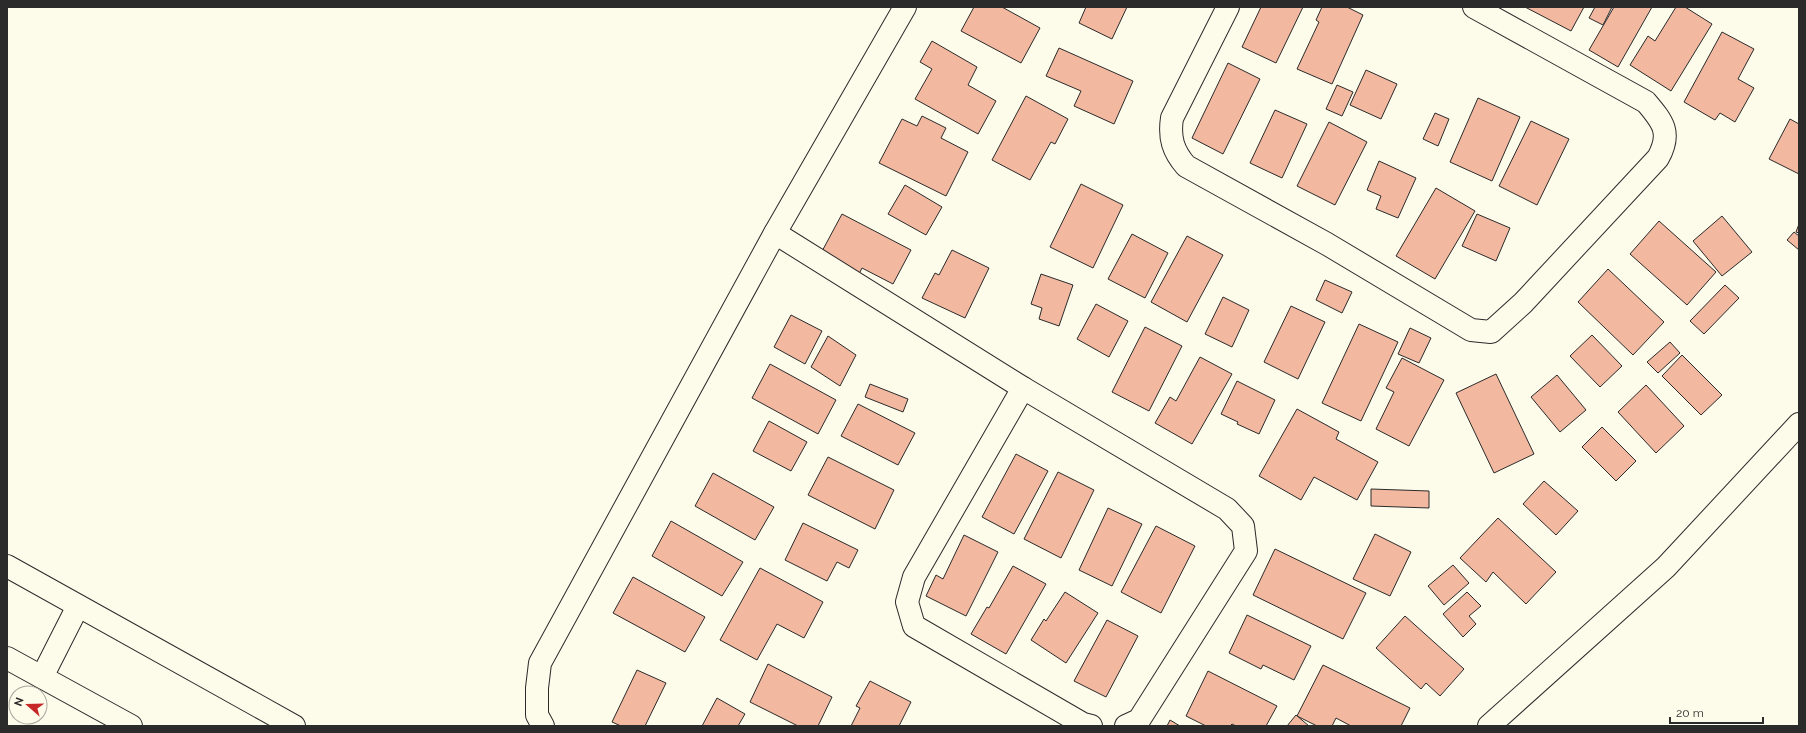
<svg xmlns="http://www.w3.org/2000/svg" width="1806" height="733" viewBox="0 0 1806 733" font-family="Raleway,sans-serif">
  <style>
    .building { fill: #f2b8a0; stroke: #2b2b2b }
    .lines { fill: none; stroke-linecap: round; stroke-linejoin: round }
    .minor-casing { stroke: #2b2b2b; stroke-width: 24 }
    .tertiary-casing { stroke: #2b2b2b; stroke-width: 24 }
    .minor { stroke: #fdfbea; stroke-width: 22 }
    .tertiary { stroke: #fdfbea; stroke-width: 22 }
  </style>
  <rect width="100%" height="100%" fill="#fdfbea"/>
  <g class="building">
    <polygon points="974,7 1002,7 1040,28 1021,63 961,31"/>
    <polygon points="1086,7 1127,7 1112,39 1079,23"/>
    <polygon points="1261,7 1303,7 1276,63 1242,47"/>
    <polygon points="1322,7 1347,7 1363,15 1332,84 1297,69 1319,22 1316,20"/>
    <polygon points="1525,7 1584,7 1571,31"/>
    <polygon points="1595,7 1612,7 1603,25 1589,18"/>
    <polygon points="1614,7 1652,7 1618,67 1589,50"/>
    <polygon points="1676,7 1685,7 1712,24 1671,91 1630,65 1648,36 1655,41"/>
    <polygon points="1722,32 1754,49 1738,79 1754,88 1735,122 1720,113 1715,120 1684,102"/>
    <polygon points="932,41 977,67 968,85 996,101 978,134 915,99 932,69 920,62"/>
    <polygon points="1059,48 1133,81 1114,124 1074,106 1081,91 1046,76"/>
    <polygon points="1228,63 1260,79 1223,154 1192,138"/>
    <polygon points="1366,70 1397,84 1381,119 1350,105"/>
    <polygon points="1337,85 1353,92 1342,116 1326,109"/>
    <polygon points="1026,96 1068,119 1055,144 1051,142 1030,180 992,160"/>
    <polygon points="1478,98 1520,117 1492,181 1450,162"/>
    <polygon points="1275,110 1307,124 1282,178 1250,163"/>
    <polygon points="1435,113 1449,119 1438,146 1423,139"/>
    <polygon points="922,116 946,128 941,138 968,152 946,196 879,163 902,119 917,126"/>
    <polygon points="1790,119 1799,124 1799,174 1769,159"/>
    <polygon points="1531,121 1569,139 1537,205 1499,186"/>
    <polygon points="1329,122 1367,142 1335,205 1297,186"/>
    <polygon points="1379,161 1416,178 1398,218 1376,209 1381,196 1367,190"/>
    <polygon points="1081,184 1123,205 1093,268 1050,247"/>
    <polygon points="905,185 942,207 926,235 888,214"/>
    <polygon points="1436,188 1475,211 1435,279 1396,256"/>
    <polygon points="842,214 911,250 893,284 862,268 858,276 820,255"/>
    <polygon points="1477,214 1510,228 1496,261 1462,246"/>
    <polygon points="1722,216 1752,252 1722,276 1693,241"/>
    <polygon points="1659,221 1716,272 1687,305 1630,254"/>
    <polygon points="1799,224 1799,233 1796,232"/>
    <polygon points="1794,232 1799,236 1799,250 1787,240"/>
    <polygon points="1132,234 1168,253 1145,298 1108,279"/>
    <polygon points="1187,236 1223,255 1187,322 1151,302"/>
    <polygon points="952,250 989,268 965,318 922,298 935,273 939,275"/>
    <polygon points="1608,269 1664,322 1633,355 1578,302"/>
    <polygon points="1041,274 1073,285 1059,326 1039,319 1042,308 1031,304"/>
    <polygon points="1325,280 1352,292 1342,313 1316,300"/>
    <polygon points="1725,285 1739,298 1704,334 1690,321"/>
    <polygon points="1223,297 1249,310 1232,347 1205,334"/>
    <polygon points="1096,304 1128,321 1109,357 1077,339"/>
    <polygon points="1291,306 1325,322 1298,379 1264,362"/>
    <polygon points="791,315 822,331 805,364 774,347"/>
    <polygon points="1359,324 1398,342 1361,421 1322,403"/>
    <polygon points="1145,327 1182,346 1149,411 1112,392"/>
    <polygon points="1410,328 1431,338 1419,363 1398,354"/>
    <polygon points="1592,335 1622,366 1600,387 1570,356"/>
    <polygon points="828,336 856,355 840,386 811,367"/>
    <polygon points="1670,342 1680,353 1658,373 1647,362"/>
    <polygon points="1682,355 1722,395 1701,415 1662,376"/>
    <polygon points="1200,357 1232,374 1192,444 1155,423 1170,397 1176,401"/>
    <polygon points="1402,358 1444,380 1409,446 1376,429 1394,392 1386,388"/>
    <polygon points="770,364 836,400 818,434 752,398"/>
    <polygon points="1496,374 1534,454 1494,473 1456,393"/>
    <polygon points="1557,375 1586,410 1560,432 1531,397"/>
    <polygon points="1237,381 1275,400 1259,434 1237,424 1238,422 1221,414"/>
    <polygon points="870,384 908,399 903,412 865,397"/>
    <polygon points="1646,385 1684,426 1656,453 1618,412"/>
    <polygon points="858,404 915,433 898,465 841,436"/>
    <polygon points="1297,409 1339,432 1336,439 1378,462 1357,500 1314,477 1301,500 1259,476"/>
    <polygon points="769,421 807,442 791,471 753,451"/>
    <polygon points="1602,427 1636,461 1616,481 1582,447"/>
    <polygon points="1016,454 1048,471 1014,534 982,517"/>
    <polygon points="828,457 894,490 875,529 808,495"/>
    <polygon points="1058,472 1094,490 1061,558 1024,539"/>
    <polygon points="713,473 774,507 755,540 695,506"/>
    <polygon points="1544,481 1578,511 1556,535 1523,504"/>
    <polygon points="1371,489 1429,491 1429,508 1371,506"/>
    <polygon points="1108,508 1142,524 1112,586 1079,570"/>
    <polygon points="1498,518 1556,572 1526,604 1493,572 1486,582 1460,558"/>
    <polygon points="671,521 743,562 722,596 652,556"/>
    <polygon points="803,523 858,550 849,568 837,562 827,581 785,560"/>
    <polygon points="1156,526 1195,546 1161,613 1121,592"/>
    <polygon points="1375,534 1411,552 1390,596 1353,579"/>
    <polygon points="964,535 998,552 966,616 926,596 936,575 943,579"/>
    <polygon points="1275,549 1366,593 1343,639 1253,595"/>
    <polygon points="1453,565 1469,583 1444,605 1428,586"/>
    <polygon points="1013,566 1046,584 1006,654 971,634 987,607 989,608"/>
    <polygon points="760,568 823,602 804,638 777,624 757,660 720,640"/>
    <polygon points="633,577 705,617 685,652 613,613"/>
    <polygon points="1065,592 1098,613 1066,663 1031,640 1044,619 1046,621"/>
    <polygon points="1467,592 1481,606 1469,616 1476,624 1463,637 1443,614"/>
    <polygon points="1247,615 1311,646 1294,680 1263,665 1261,669 1229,653"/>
    <polygon points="1405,616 1464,669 1440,696 1426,683 1421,689 1376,648"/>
    <polygon points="1107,620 1138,636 1106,697 1074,681"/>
    <polygon points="768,664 832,697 818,726 798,726 750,702"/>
    <polygon points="1323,665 1410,708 1401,726 1351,726 1336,718 1332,726 1317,726 1297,716"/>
    <polygon points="637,670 666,683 645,726 621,726 612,722"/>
    <polygon points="1208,671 1277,706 1266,726 1236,726 1232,724 1230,726 1206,726 1186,716"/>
    <polygon points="870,681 911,702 899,726 851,726 860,708 856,706"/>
    <polygon points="717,698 745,714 738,726 702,726"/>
    <polygon points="1296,715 1309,726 1287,726"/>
    <polygon points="1170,720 1180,726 1167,726"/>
  </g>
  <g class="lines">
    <defs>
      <g id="minor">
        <path d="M 1228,7 L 1172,118 C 1169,138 1173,151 1186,166 L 1327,244 L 1471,330 L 1491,332 L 1523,303 L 1658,158 C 1672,133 1663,122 1646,102 L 1474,7"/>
        <polyline points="775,233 1023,388 1227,509 1243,526 1246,551 1139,720 1126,726"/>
        <polyline points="1023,388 914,577 907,602 914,626 1083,724 1091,726"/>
        <polyline points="7,658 131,726"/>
        <polyline points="42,677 78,606"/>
        <polyline points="543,726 537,715 537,688 540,663 775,233 905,7"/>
        <polyline points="1489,726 1666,567 1799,424"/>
      </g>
      <polyline id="tertiary" points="7,566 294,726"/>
    </defs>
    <use href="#minor" class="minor-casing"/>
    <use href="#tertiary" class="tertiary-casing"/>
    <use href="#minor" class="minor"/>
    <use href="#tertiary" class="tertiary"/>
  </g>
  <rect width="1806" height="733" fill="none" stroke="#2b2b2b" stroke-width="16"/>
  <g transform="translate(28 705) rotate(290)"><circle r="19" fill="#fdfbea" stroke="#a9a89e"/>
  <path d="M0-3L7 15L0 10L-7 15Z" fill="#c62828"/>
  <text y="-6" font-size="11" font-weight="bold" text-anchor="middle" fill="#2b2b2b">N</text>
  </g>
  <path d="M1670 717v6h93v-6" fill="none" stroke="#2b2b2b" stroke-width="2"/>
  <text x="1676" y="717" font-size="12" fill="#2b2b2b" stroke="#fdfbea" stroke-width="3" paint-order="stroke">20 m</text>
</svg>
